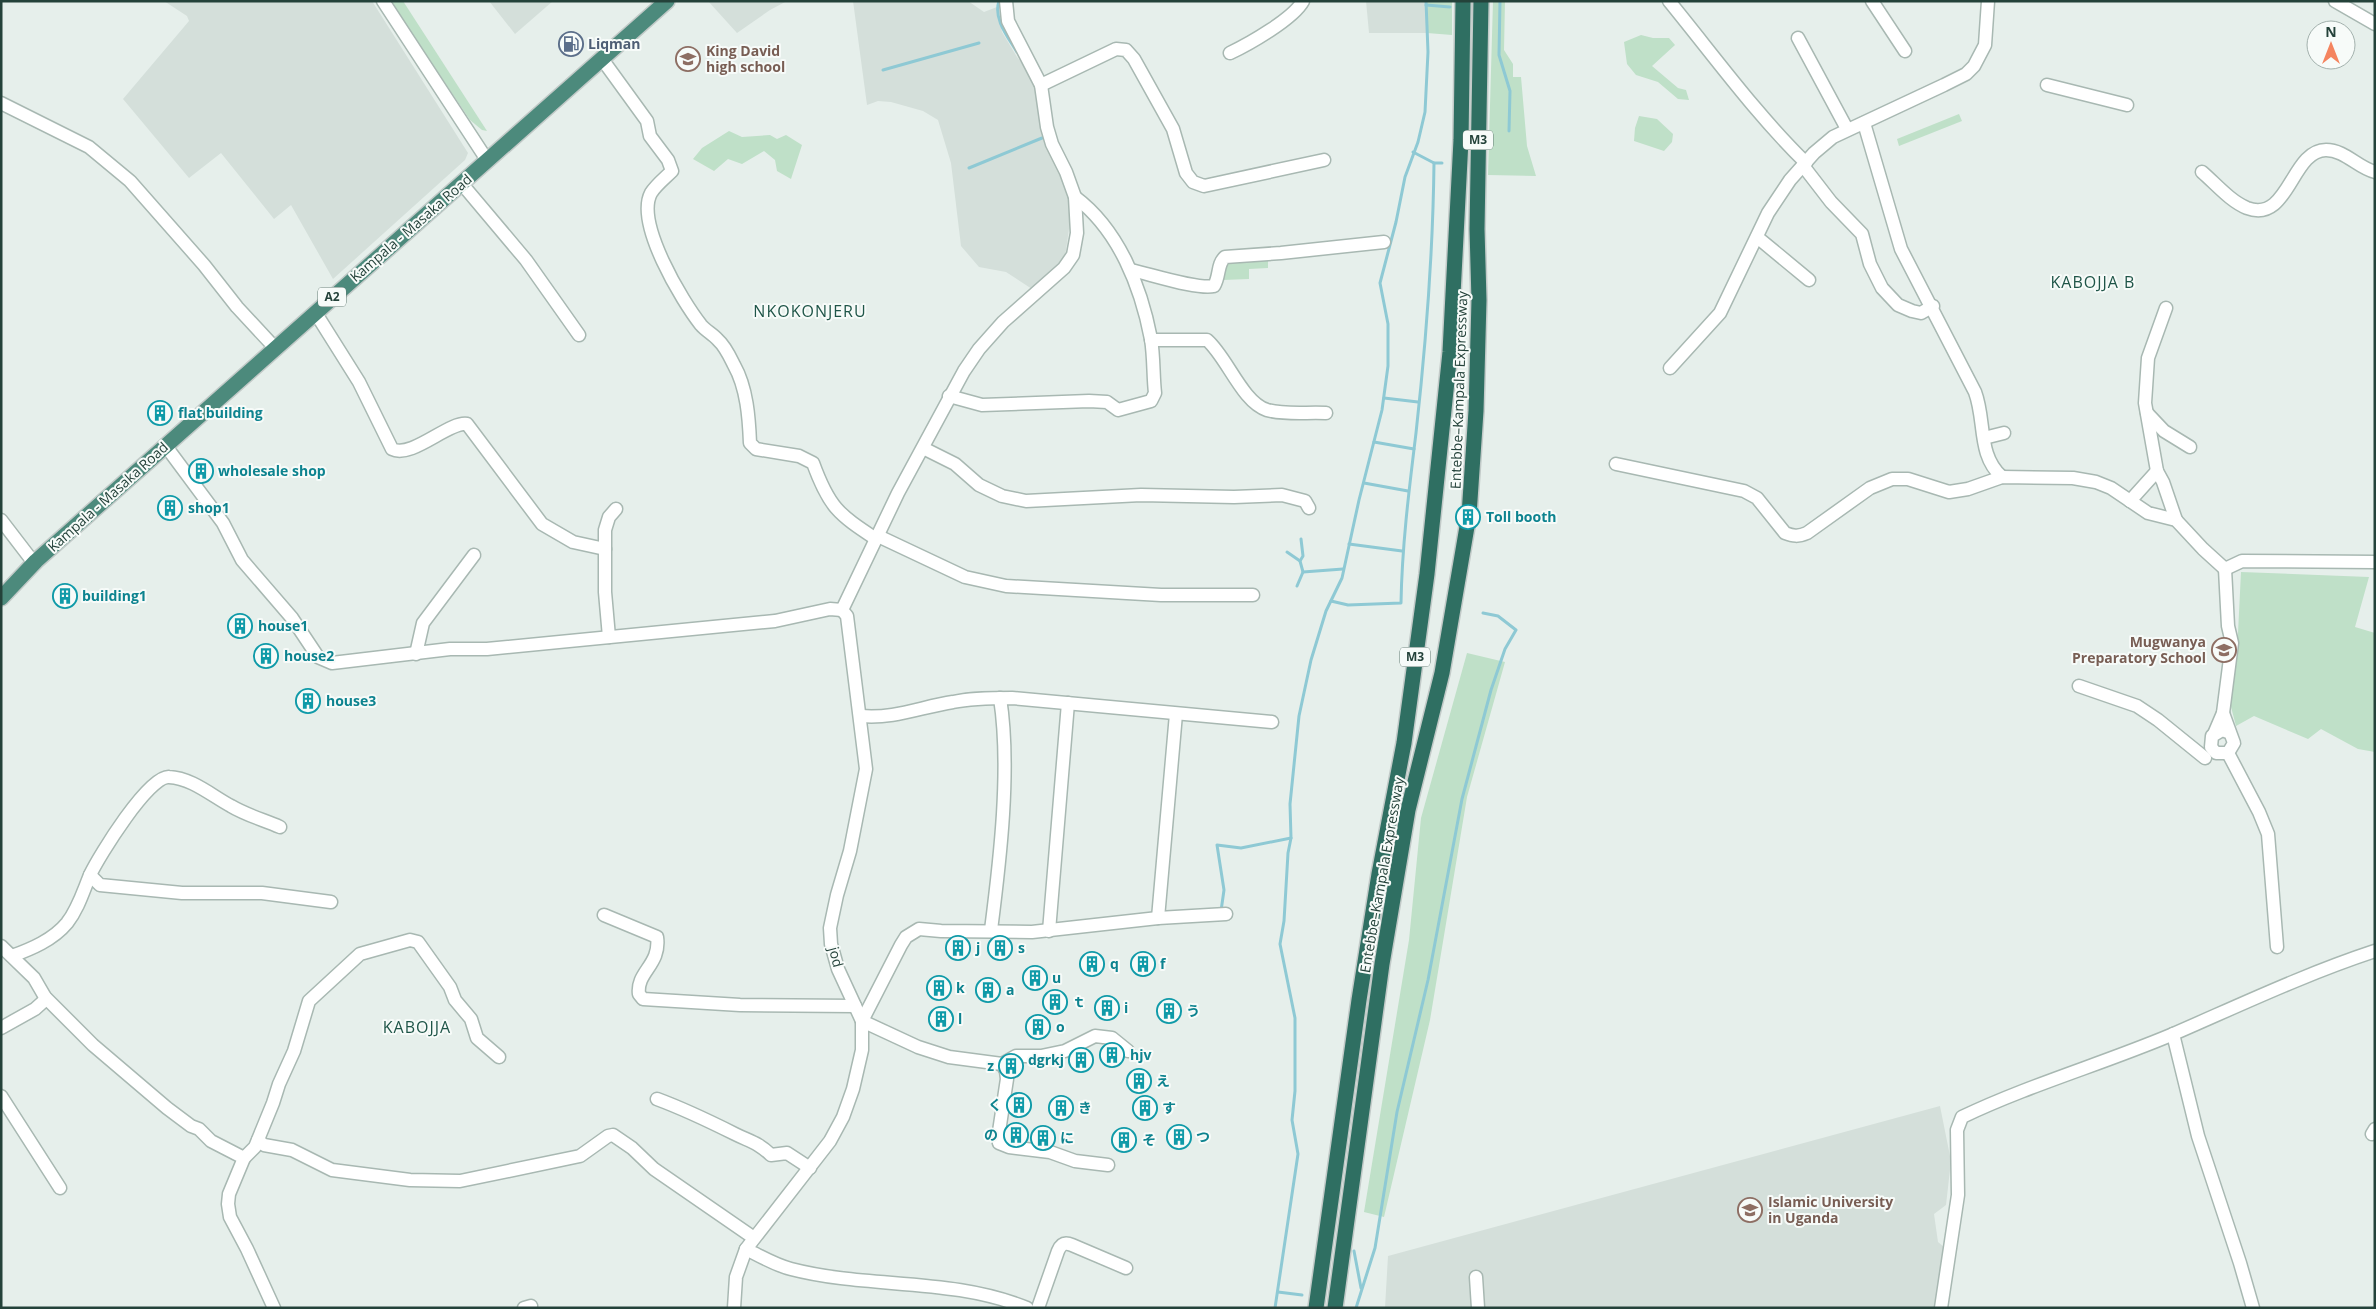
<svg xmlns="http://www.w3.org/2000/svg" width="2376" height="1309" viewBox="0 0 2376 1309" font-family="'Open Sans','Noto Sans SC','Noto Sans JP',sans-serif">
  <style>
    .built { fill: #d4dfda }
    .green { fill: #bfe0c8 }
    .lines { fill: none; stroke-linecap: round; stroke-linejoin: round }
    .stream { stroke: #8ec9d4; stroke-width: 3 }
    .minor-casing { stroke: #a8b8b2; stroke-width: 15 }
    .trunk-casing { stroke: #c2cac8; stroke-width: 18 }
    .motorway-casing { stroke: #c2cac8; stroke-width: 18 }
    .minor { stroke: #fff; stroke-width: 12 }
    .trunk { stroke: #4c8a7c; stroke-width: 15 }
    .motorway { stroke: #2f6f62; stroke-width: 15 }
    .labels { text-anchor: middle; stroke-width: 4; stroke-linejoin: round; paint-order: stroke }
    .shield { fill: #f7fbf9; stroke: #637a73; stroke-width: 1 }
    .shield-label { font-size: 12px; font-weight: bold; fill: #24423a }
    .service-label { font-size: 14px; font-weight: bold; fill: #4e5e75; stroke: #f7fbf9; text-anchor: start }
    .education-label { font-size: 14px; font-weight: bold; fill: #785e54; stroke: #f7fbf9; text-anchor: start }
    .street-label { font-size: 14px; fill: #24423a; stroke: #f7fbf9 }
    .culture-label { font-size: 14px; font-weight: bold; fill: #0d838f; stroke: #f7fbf9; text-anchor: start }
    .quarter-label { font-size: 16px; letter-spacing: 1px; fill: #1f5548; stroke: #f7fbf9 }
  </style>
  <rect width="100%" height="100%" fill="#e6efeb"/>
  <g class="built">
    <polygon points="164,1 372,1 468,153 465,160 333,279 291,205 274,219 221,153 189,178 123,99 189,21 187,16"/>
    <polygon points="489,1 553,1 515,34"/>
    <polygon points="708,1 787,1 770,10 737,33"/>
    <polygon points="853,1 968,1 984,12 997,7 1002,32 1017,57 1036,81 1072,208 1065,257 1050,275 1032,289 1006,272 979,267 961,246 951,163 938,120 923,111 891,102 878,101 867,105"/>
    <polygon points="1366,1 1426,1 1427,33 1369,33"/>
    <polygon points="1940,1106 1951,1161 1946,1205 1934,1214 1938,1242 1944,1247 1938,1308 1385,1308 1388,1256"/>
  </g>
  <g class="green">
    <polygon points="390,1 403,1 487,131 482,130 470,120"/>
    <polygon points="1426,1 1452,1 1452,35 1427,33"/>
    <polygon points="1493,1 1505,1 1504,50 1513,64 1513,77 1521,77 1527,146 1536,176 1488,175"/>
    <polygon points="1641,35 1653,38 1669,38 1675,45 1652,66 1678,88 1686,90 1689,100 1678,99 1658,82 1636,75 1627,64 1624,42"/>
    <polygon points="1959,114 1962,121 1899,146 1897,139"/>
    <polygon points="1639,116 1657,119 1673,134 1672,142 1664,151 1634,141 1635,128"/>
    <polygon points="729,131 742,137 770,135 777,139 786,135 802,145 791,179 777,171 775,160 764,151 742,164 728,159 714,171 693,159 702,148"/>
    <polygon points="1268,258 1268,268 1249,269 1249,279 1223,280 1222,261"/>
    <polygon points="2241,572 2369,577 2355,627 2375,633 2375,752 2358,749 2321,729 2308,739 2254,716 2236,726 2230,703 2238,633"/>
    <polygon points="1467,653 1505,662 1467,797 1430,1020 1384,1217 1364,1212 1409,940 1421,818"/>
  </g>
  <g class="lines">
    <g class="stream">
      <path d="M 999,1 C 993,19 1008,37 1017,52"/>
      <polyline points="1500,1 1499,55 1510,91 1509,131"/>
      <polyline points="1426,5 1450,7"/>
      <polyline points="883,70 979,43"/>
      <polyline points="1413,152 1434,163 1442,163"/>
      <polyline points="969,168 1042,138"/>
      <polyline points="1384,398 1418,402"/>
      <polyline points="1374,442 1414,449"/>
      <polyline points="1364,483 1408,491"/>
      <polyline points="1301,539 1303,556 1300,561 1303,572 1343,569"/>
      <polyline points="1349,544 1402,551"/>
      <polyline points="1287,552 1300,561"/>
      <polyline points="1297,586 1303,572"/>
      <path d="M 1331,601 L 1348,605 L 1401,603 C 1402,546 1409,490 1416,433 C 1426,343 1433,252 1434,163"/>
      <polyline points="1221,911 1224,890 1217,845 1241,848 1291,838"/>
      <polyline points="1354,1251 1361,1288"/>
      <polyline points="1278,1292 1302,1295"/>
      <polyline points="1275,1308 1298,1154 1292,1120 1295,1091 1295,1018 1280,944 1284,921 1288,853 1291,838 1290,804 1299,716 1311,660 1326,611 1342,578 1359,500 1382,410 1388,366 1388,324 1380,283 1396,222 1405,177 1418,142 1425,112 1428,52 1426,1"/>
      <polyline points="1356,1308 1375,1248 1397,1112 1428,980 1462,799 1491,690 1505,649 1516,630 1498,616 1483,613"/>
    </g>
    <defs>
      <g id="minor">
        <polyline points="383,1 487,160"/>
        <path d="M 1669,1 C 1714,56 1755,113 1806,163"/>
        <polyline points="1872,1 1905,51"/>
        <polyline points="2335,1 2375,24"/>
        <polyline points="1798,38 1847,129"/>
        <path d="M 1230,53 C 1249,44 1293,19 1303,1"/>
        <path d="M 602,59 L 647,121 L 650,136 L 668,160 L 672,171 C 665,178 656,185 651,193 C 635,223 682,301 701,325 C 706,331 713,334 718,340 C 725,346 730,357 734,365 C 747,388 749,418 750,443 L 756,449 L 799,456 L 813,463 C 829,507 838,514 876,539"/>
        <polyline points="1041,85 1116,49 1126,50 1134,59 1173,129 1186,173 1193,182 1204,186 1324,160"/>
        <polyline points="2047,85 2127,105"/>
        <polyline points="1,103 89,147 130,181 204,265 237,307 276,349"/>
        <path d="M 1864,123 L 1901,249 L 1975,392 C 1986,421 1977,455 2002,477"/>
        <polyline points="1804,167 1831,202 1862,234 1870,264 1882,288 1898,305 1912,311 1921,313 1933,306"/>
        <path d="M 2202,172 C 2216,184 2230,201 2247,208 C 2289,224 2291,150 2326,150 C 2345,150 2358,168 2375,172"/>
        <polyline points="462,184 526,260 579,335"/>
        <polyline points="1757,237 1809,280"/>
        <path d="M 1131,270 C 1150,274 1198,290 1214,286 C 1220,276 1217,264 1225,257 L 1281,253 L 1384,242"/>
        <polyline points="2166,308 2148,358 2145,403 2157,471 2163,482 2176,520"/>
        <path d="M 315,312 L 359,382 L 392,449 C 412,459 449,421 467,424 L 542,524 L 573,542 L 605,549"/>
        <path d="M 1151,340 L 1207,340 C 1227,357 1242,402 1267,410 C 1284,415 1307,412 1326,413"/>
        <polyline points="1670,368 1720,313 1768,213 1790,180 1814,153 1833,137 1944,85 1966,74 1974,66 1985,45 1988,1"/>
        <path d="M 949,396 L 982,405 L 1089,401 L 1107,402 L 1118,410 L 1151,401 L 1155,393 C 1153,376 1154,357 1151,339 C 1141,287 1119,230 1075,197"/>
        <polyline points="2147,413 2164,431 2190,447"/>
        <polyline points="1984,438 2004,433"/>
        <polyline points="165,445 223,523 242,560 292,618 318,657 332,663 450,649 487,649 775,621 830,609 842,610"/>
        <polyline points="923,448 955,464 979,485 1002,496 1026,501 1141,495 1234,497 1282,495 1305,501 1309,508"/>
        <path d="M 1616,464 L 1744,491 L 1757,498 L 1785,533 C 1793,536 1798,537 1807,533 L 1870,488 L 1892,479 L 1908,479 L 1949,492 L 1968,489 L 2002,477 L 2073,478 L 2096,482 L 2111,488 L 2148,513 L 2176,520 L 2203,549 L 2225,569 L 2242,561 L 2375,562"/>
        <polyline points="2130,501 2157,471"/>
        <polyline points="1,520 34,563"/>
        <polyline points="878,536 965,577 1006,586 1161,595 1253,595"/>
        <polyline points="842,610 847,616 866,769 850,851 837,895 830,928 831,944 838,969 862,1021 918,1047 949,1057 1002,1064 1016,1056 1041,1056 1065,1051 1095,1036 1112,1038 1128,1051"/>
        <polyline points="842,610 898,493 964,371 979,349 1003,322 1064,268 1073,255 1077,233 1075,197 1066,172 1052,144 1047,127 1041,85 1008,21 1006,1"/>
        <polyline points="609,637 605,592 605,530 609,517 616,509"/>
        <polyline points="416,654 423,623 474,555"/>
        <polyline points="2079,686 2137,706 2158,720 2205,758"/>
        <polyline points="2223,713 2234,743 2228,753 2216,753 2211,747 2212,736 2222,730 2230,733"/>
        <path d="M 861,716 C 894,719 921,707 953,702 C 972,698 992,698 1012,698 L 1272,722"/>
        <polyline points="2214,734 2223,713 2232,643 2228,626 2225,569"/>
        <polyline points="2228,753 2259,812 2268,834 2277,947"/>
        <polyline points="90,875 100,885 182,893 262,893 331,902"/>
        <path d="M 604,915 L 657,937 C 661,965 636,972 639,994 L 643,999 L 740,1005 L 855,1006"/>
        <polyline points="1158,918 1176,714"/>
        <path d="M 991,930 C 1000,860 1011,768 1000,698"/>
        <polyline points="1049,931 1068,703"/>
        <polyline points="1,946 34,978 45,997 93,1045 167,1108 191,1126 199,1129 211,1141 244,1158 229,1194 228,1204 230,1217 247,1249 274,1308"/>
        <path d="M 12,956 C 31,949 53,940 67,923 C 78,909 83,892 90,875 C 99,856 149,775 169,777 C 192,778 212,796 231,806 C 246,815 264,820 280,827"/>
        <polyline points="1,1028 35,1009 45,1000 45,997"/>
        <polyline points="2173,1034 2198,1136 2240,1263 2253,1308"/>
        <polyline points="1002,1064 1006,1071 1007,1079 998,1138 999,1143 1009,1147 1050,1152 1075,1161 1108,1165"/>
        <polyline points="1,1096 60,1188"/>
        <path d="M 657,1099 C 684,1109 709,1121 735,1134 C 751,1142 757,1142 771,1155 L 787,1153 L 810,1168"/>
        <polyline points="2372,1134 2375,1129"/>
        <polyline points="258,1140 264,1145 292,1150 332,1170 410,1180 460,1181 580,1156 608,1136 613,1135 632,1148 654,1169 754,1238"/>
        <polyline points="244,1158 255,1147 273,1103 279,1084 294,1051 309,1001 360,954 410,940 418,942 450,987 455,1000 471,1019 477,1038 499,1057"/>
        <path d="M 746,1249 C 760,1256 775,1265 791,1269 C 868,1289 951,1277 1027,1308"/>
        <polyline points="1476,1277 1478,1308"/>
        <polyline points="524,1308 531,1306"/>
        <polyline points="734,1308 736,1277 746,1249 830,1141 843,1117 853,1089 862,1050 862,1021 901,945 906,937 919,929 941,931 1032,932 1158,918 1226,914"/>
        <path d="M 1038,1308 L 1058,1251 C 1061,1244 1065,1242 1072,1245 L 1126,1268"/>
        <path d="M 1941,1308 L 1958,1195 L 1957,1130 L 1962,1117 C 2029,1085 2102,1064 2171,1035 C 2238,1006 2305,974 2375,951"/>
      </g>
      <polyline id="trunk" points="1,598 36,561 667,1"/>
      <g id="motorway">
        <polyline points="1316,1308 1359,1000 1379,874 1404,743 1427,574 1450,352 1461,140 1463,1"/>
        <polyline points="1335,1308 1382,964 1408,810 1442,673 1469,515 1476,411 1479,300 1477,229 1481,1"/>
      </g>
    </defs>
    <use href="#minor" class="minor-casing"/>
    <use href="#trunk" class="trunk-casing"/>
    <use href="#motorway" class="motorway-casing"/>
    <use href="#minor" class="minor"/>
    <use href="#trunk" class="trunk"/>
    <use href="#motorway" class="motorway"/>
  </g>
  <defs>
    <symbol id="fuel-ring" viewBox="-11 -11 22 22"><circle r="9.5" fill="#f7fbf9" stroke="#5c6f8a" stroke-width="1.5"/><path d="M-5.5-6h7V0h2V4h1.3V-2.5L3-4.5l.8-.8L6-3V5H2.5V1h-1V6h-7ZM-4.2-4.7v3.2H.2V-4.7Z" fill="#5c6f8a"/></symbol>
    <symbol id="school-ring" viewBox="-11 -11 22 22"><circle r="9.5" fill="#f7fbf9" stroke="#8d6e63" stroke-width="1.5"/><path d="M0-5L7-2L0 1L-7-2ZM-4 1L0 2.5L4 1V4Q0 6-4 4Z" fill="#8d6e63"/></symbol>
    <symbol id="building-ring" viewBox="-11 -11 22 22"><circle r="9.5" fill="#f7fbf9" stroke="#0f9aa8" stroke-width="1.5"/><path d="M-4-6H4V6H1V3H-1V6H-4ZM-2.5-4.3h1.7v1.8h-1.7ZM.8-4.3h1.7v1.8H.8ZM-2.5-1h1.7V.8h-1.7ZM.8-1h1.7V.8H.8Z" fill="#0f9aa8"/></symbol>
    <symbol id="university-ring" viewBox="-11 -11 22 22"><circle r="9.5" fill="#f7fbf9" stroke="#8d6e63" stroke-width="1.5"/><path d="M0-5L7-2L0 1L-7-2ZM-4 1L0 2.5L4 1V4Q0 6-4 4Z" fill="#8d6e63"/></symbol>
  </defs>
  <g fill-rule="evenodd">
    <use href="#fuel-ring" x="557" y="30" width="28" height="28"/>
    <use href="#school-ring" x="674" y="45" width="28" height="28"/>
    <use href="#building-ring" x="146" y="399" width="28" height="28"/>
    <use href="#building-ring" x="187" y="457" width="28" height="28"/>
    <use href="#building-ring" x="156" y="494" width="28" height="28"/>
    <use href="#building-ring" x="1454" y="503" width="28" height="28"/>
    <use href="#building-ring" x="51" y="582" width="28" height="28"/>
    <use href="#building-ring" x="226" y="612" width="28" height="28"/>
    <use href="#school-ring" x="2210" y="636" width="28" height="28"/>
    <use href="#building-ring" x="252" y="642" width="28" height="28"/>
    <use href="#building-ring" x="294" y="687" width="28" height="28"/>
    <use href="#building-ring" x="944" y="934" width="28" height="28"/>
    <use href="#building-ring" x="986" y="934" width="28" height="28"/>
    <use href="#building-ring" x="1078" y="950" width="28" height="28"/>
    <use href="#building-ring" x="1129" y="950" width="28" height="28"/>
    <use href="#building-ring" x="1021" y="964" width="28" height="28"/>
    <use href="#building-ring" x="925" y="974" width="28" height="28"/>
    <use href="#building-ring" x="974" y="976" width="28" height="28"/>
    <use href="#building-ring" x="1041" y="988" width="28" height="28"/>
    <use href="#building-ring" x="1093" y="994" width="28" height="28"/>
    <use href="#building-ring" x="1155" y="997" width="28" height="28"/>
    <use href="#building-ring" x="927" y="1005" width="28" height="28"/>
    <use href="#building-ring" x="1024" y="1013" width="28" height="28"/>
    <use href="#building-ring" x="1098" y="1041" width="28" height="28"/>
    <use href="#building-ring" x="1067" y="1046" width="28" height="28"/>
    <use href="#building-ring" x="997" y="1052" width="28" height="28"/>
    <use href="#building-ring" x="1125" y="1067" width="28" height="28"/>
    <use href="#building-ring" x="1005" y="1091" width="28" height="28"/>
    <use href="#building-ring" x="1047" y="1094" width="28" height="28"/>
    <use href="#building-ring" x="1131" y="1094" width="28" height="28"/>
    <use href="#building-ring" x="1002" y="1121" width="28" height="28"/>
    <use href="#building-ring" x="1165" y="1123" width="28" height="28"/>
    <use href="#building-ring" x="1029" y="1124" width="28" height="28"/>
    <use href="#building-ring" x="1110" y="1126" width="28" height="28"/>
    <use href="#university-ring" x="1736" y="1196" width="28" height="28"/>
  </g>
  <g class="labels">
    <g class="shield">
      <rect x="1463" y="130.5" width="30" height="19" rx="4"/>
      <rect x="318" y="287.5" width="28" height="19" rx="4"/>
      <rect x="1400" y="647.5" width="30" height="19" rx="4"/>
    </g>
    <g class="shield-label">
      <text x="1478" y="144">M3</text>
      <text x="332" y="301">A2</text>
      <text x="1415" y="661">M3</text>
    </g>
    <g class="service-label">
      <text x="588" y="49">Liqman</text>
    </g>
    <g class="education-label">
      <text x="706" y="56">King David<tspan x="706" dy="16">high school</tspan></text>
      <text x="2206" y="647" text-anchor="end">Mugwanya<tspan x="2206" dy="16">Preparatory School</tspan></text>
      <text x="1768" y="1207">Islamic University<tspan x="1768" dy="16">in Uganda</tspan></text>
    </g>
    <g class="street-label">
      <text transform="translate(411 228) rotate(-41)" y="5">Kampala - Masaka Road</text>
      <text transform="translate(1459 390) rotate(-88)" y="5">Entebbe–Kampala Expressway</text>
      <text transform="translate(108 497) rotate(-42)" y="5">Kampala - Masaka Road</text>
      <text transform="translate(1382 875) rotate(-80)" y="5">Entebbe–Kampala Expressway</text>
      <text transform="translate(836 957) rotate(75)" y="5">jod</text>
    </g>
    <g class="culture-label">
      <text x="178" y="418">flat building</text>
      <text x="218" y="476">wholesale shop</text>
      <text x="188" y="513">shop1</text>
      <text x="1486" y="522">Toll booth</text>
      <text x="82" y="601">building1</text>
      <text x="258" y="631">house1</text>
      <text x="284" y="661">house2</text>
      <text x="326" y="706">house3</text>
      <text x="976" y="953">j</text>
      <text x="1018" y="953">s</text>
      <text x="1110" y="969">q</text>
      <text x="1160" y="969">f</text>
      <text x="1052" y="983">u</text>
      <text x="956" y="993">k</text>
      <text x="1006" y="995">a</text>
      <text x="1072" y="1007">ｔ</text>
      <text x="1124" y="1013">i</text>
      <text x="1186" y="1016">う</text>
      <text x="958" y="1024">l</text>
      <text x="1056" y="1032">o</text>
      <text x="1130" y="1060">hjv</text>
      <text x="1064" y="1065" text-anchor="end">dgrkj</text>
      <text x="994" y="1071" text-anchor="end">z</text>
      <text x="1156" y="1086">え</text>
      <text x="1002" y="1110" text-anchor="end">く</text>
      <text x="1078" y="1113">き</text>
      <text x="1162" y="1113">す</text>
      <text x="998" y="1140" text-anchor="end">の</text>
      <text x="1196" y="1142">つ</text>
      <text x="1060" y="1143">に</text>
      <text x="1142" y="1145">そ</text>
    </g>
    <g class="quarter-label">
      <text x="2093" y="288">KABOJJA B</text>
      <text x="810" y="317">NKOKONJERU</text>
      <text x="417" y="1033">KABOJJA</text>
    </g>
  </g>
  <rect width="2376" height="1309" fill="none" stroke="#24423a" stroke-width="5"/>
  <g transform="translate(2331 45)"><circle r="24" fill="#f7fbf9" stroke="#a3b1ad"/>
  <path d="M0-4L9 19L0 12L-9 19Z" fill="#f4845f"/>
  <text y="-8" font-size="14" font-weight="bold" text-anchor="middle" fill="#24423a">N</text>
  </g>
</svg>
